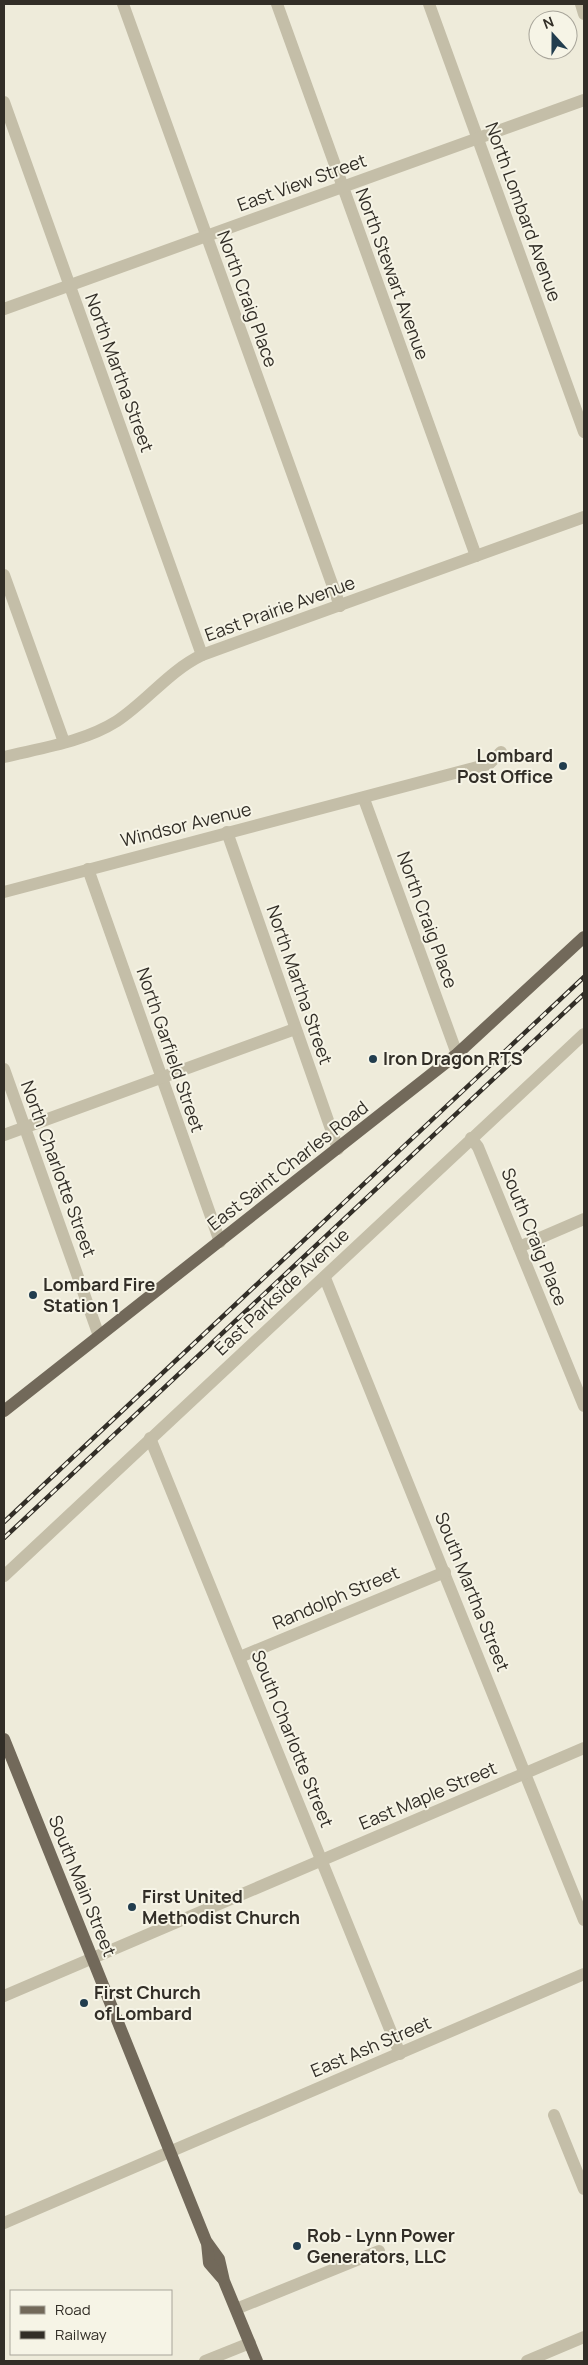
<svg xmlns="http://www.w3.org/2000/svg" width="588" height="2365" viewBox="0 0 588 2365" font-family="Manrope,sans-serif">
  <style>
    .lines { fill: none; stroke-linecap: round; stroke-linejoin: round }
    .minor { stroke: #c4bea8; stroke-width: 12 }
    .major { stroke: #72695a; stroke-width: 12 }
    .rail-casing { stroke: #322e27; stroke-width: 4.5 }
    .rail { stroke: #f6f4e6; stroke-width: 2.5; stroke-dasharray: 8; stroke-linecap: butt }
    .poi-dot { fill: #223d4e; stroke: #f6f4e6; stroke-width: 2 }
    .labels { text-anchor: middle; stroke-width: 4; stroke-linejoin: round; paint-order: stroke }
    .street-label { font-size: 18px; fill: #322e27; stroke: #f6f4e6 }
    .poi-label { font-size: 18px; font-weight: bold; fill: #322e27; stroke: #f6f4e6; text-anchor: start }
  </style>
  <rect width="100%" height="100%" fill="#eeebda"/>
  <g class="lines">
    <g class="minor">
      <polyline points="123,4 340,606"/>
      <polyline points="277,4 476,556"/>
      <polyline points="429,4 584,432"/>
      <polyline points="581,4 584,14"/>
      <polyline points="4,102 202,655"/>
      <polyline points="4,309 584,100"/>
      <polyline points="4,575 64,742"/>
      <path d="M 4,757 C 41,748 84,742 117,721 C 147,701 169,671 202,655 L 584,517"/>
      <polyline points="364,799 457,1054"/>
      <polyline points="227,832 338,1149"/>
      <polyline points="88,869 220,1242"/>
      <polyline points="4,892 489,764 501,752"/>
      <polyline points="4,1069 99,1336"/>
      <polyline points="4,1135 295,1029"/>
      <polyline points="471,1138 478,1147 584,1406"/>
      <polyline points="519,1247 584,1219"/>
      <polyline points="325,1278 584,1920"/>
      <polyline points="150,1438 400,2054"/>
      <polyline points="4,1576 584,1034"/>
      <polyline points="240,1657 445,1572"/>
      <polyline points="4,1996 584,1748"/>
      <polyline points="554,2115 584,2189"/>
      <polyline points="4,2223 584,1974"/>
      <polyline points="236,2309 379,2251"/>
      <polyline points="205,2361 250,2343"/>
      <polyline points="527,2361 584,2337"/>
    </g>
    <g class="major">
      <polyline points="4,1411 457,1054 584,937"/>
      <polyline points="4,1739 206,2241 219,2259 224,2281 257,2361"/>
      <polyline points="207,2243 209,2263 222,2278"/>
    </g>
    <defs>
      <g id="rail">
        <polyline points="4,1522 584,977"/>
        <polyline points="4,1538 584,994"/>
      </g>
    </defs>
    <use href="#rail" class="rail-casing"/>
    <use href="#rail" class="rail"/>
  </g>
  <g class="poi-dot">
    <circle cx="563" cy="766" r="5"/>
    <circle cx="373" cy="1059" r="5"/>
    <circle cx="33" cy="1295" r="5"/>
    <circle cx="132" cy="1907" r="5"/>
    <circle cx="84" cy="2003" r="5"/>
    <circle cx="297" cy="2246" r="5"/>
  </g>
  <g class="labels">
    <g class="street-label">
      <text transform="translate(302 183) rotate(-20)" y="6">East View Street</text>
      <text transform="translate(523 212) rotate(70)" y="6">North Lombard Avenue</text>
      <text transform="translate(392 274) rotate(70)" y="6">North Stewart Avenue</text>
      <text transform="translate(247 299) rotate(70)" y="6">North Craig Place</text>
      <text transform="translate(119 373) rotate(70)" y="6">North Martha Street</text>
      <text transform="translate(280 609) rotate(-20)" y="6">East Prairie Avenue</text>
      <text transform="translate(186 825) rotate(-14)" y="6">Windsor Avenue</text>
      <text transform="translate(427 920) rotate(70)" y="6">North Craig Place</text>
      <text transform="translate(299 985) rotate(71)" y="6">North Martha Street</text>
      <text transform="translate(170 1050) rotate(71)" y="6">North Garfield Street</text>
      <text transform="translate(288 1166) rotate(-38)" y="6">East Saint Charles Road</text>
      <text transform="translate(58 1169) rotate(70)" y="6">North Charlotte Street</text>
      <text transform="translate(534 1237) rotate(68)" y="6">South Craig Place</text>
      <text transform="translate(282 1292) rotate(-43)" y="6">East Parkside Avenue</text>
      <text transform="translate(472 1592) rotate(68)" y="6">South Martha Street</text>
      <text transform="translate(336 1598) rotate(-23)" y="6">Randolph Street</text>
      <text transform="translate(292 1739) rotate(68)" y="6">South Charlotte Street</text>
      <text transform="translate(428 1796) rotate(-23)" y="6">East Maple Street</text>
      <text transform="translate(82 1886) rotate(68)" y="6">South Main Street</text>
      <text transform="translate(371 2047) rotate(-23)" y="6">East Ash Street</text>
    </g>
    <g class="poi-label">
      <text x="553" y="762" text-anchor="end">Lombard<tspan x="553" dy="21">Post Office</tspan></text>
      <text x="383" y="1065">Iron Dragon RTS</text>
      <text x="43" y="1291">Lombard Fire<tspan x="43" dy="21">Station 1</tspan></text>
      <text x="142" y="1903">First United<tspan x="142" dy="21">Methodist Church</tspan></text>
      <text x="94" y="1999">First Church<tspan x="94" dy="21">of Lombard</tspan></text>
      <text x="307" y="2242">Rob - Lynn Power<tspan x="307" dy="21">Generators, LLC</tspan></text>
    </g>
  </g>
  <rect width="588" height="2365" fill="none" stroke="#322e27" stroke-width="10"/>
  <rect x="10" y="2290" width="162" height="65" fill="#f6f4e6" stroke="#a8a59a"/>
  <rect x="20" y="2306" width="25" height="8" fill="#72695a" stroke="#a8a59a"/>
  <text x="55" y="2315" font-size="15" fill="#322e27">Road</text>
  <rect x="20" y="2331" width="25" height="8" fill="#322e27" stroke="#a8a59a"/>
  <text x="55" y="2340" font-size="15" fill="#322e27">Railway</text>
  <g transform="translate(553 35) rotate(339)"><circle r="24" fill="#f6f4e6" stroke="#a8a59a"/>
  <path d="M0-4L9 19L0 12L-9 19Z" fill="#223d4e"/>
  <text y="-8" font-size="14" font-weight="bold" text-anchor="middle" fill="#322e27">N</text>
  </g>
</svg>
